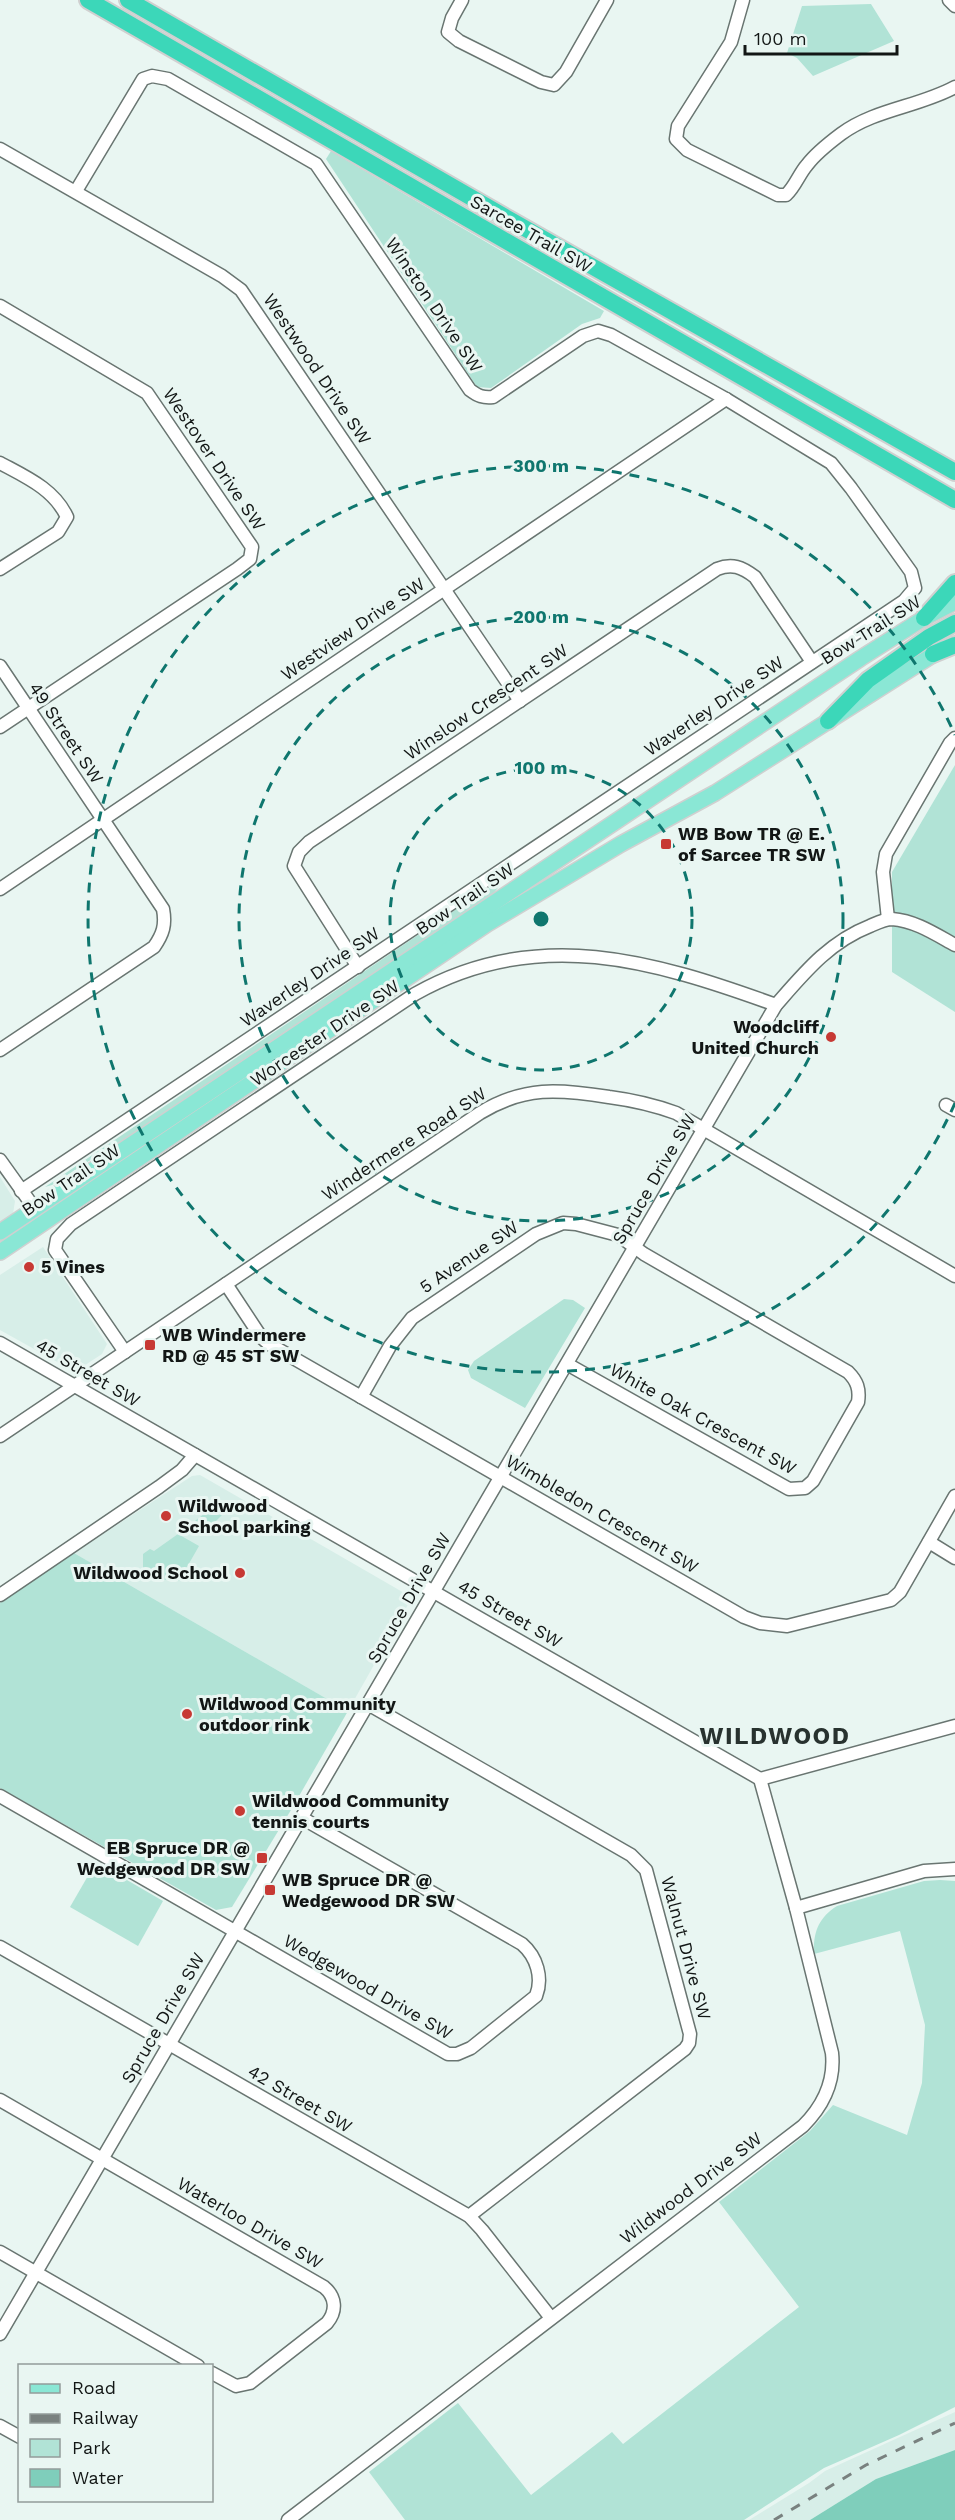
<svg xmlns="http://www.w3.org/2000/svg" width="955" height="2520" viewBox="0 0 955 2520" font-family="'Work Sans',sans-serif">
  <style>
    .built { fill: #d7eee8 }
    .green { fill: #b1e3d6 }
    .water { fill: #7fcebb }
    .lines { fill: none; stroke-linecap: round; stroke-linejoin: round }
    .minor-casing { stroke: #697571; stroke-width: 15 }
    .major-casing { stroke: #d0d0d0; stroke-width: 18 }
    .highway-casing { stroke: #d0d0d0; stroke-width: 20 }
    .minor { stroke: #fff; stroke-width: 12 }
    .major { stroke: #8ae7d5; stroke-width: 15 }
    .highway { stroke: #3cd7b9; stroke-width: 16 }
    .rail { stroke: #79817f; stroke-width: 3; stroke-dasharray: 10 10; stroke-linecap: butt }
    .ring { fill: none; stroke: #0f766e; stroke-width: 3; stroke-dasharray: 10 8 }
    .poi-dot { fill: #c73934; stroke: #e9f6f2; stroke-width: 2 }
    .labels { text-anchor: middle; stroke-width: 6; stroke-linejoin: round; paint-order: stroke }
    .street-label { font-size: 18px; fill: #121615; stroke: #e9f6f2 }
    .poi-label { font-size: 18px; font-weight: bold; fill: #121615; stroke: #e9f6f2; text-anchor: start }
    .district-label { font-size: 24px; font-weight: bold; letter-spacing: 1.5px; fill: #28322f; stroke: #e9f6f2 }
    .centre { fill: #0f766e; stroke: #e9f6f2; stroke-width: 3 }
    .ring-label { font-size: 18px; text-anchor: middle; font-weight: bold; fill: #0f766e; stroke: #e9f6f2; stroke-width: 6; stroke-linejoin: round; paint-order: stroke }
  </style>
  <rect width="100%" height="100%" fill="#e9f6f2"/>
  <g class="built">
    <polygon points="0,1177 15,1201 13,1214 0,1222"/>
    <polygon points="43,1247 107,1344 102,1354 79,1369 70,1369 0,1330 0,1275"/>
    <polygon points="200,1475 406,1594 410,1601 348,1711 74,1553 192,1476"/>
    <polygon points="955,2412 955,2450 876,2479 810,2520 749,2520 809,2483 825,2471"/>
  </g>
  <g class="green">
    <polygon points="871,4 894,41 813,76 797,58 787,53 802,6"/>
    <polygon points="331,151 604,311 600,318 582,324 491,388 477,387 326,159"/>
    <polygon points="955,765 955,1012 892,972 892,872"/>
    <polygon points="498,881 501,884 489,899 144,1129 109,1148 52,1185 45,1187"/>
    <polygon points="564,1299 573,1300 585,1308 525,1408 471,1378 468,1370 474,1361"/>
    <polygon points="219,1502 226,1511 204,1533 195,1521"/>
    <polygon points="178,1534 199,1546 179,1581 154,1579 143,1570 143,1554 150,1549 154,1551"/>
    <polygon points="74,1553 348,1711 291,1810 232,1907 216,1910 0,1788 0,1603"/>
    <polygon points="96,1862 163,1901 138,1946 70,1907"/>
    <path d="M 940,1880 L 955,1881 L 955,2407 L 899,2435 L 824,2468 L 744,2520 L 405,2520 L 369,2472 L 458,2403 L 531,2495 L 612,2432 L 623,2444 L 799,2307 L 719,2202 L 810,2131 L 833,2105 L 907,2135 L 922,2083 L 925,2025 L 900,1931 L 814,1954 C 813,1933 818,1918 837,1906 L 924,1881 Z"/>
  </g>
  <polygon class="water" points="955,2450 955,2520 810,2520 876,2479"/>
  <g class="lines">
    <defs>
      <g id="minor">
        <polyline points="462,0 452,18 448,32 459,41 541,82 554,85 566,72 607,0"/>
        <path d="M 743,0 L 731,42 L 678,126 L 676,139 L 687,150 L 778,195 L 786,195 C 795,187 799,174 807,165 C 816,153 829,143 841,134 C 875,109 918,107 955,87"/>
        <polyline points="949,0 955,6"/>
        <polyline points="0,149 222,276 241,290 520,701"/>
        <polyline points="0,306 147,393 252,547 250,559 237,569 0,727"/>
        <path d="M 0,463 C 26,477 54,489 67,517 L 58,532 L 0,569"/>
        <path d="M 0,666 L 163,909 C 166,925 163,934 154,947 L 0,1050"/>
        <polyline points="0,889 726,399"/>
        <polyline points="888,919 883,872 886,854 950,743 955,738"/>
        <path d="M 358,967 L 294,866 L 299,852 L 309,842 L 717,569 C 732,563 742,567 755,577 L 812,662"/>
        <polyline points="946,1105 955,1110"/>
        <polyline points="0,1160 35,1209"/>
        <path d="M 21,1191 L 904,601 L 915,588 L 911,572 L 851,488 L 831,463 L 726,399 L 611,335 L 598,331 L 583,336 L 493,397 C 483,398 478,396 470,390 L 316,164 L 168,79 L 152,76 L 143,79 L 76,191"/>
        <polyline points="226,1284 261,1337 269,1344 744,1617 760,1623 787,1626 891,1600 900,1592 955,1496"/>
        <polyline points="0,1343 760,1779 796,1908"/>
        <path d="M 125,1352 L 55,1250 L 57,1239 L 71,1224 L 415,994 C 537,925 654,961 776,1005"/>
        <path d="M 361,1397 L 390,1346 L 412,1318 L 536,1234 L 563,1223 L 576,1224 L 618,1235 L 644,1254 L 848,1372 C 857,1381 860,1389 858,1402 L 813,1481 L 805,1488 L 789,1489 L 567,1364"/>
        <path d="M 0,1436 L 480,1113 C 524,1086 559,1089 609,1097 C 632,1100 654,1105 676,1113 L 955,1276"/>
        <polyline points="929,1542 955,1558"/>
        <polyline points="0,1595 159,1487 182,1470 195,1455"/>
        <polyline points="368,1704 631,1855 646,1870 690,2034 689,2043 685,2049 469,2216"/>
        <polyline points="760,1779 955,1726"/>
        <path d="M 0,1796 L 448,2054 L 457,2054 L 471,2048 L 536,1996 C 543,1978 537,1957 522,1944 L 302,1818"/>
        <polyline points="0,1947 469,2216 482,2230 551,2318"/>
        <path d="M 0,2100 L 324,2287 C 336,2297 337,2311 327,2323 L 250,2383 L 236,2386 L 212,2373"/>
        <polyline points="0,2252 198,2366"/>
        <path d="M 0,2334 L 776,1005 C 804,973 829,942 870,926 C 877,923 885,919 892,919 C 916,921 935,934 955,945"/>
        <polyline points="0,2426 20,2437"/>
        <path d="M 288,2520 L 803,2126 C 823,2106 835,2082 832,2053 L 796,1908 L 924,1871 L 955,1869"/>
      </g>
      <g id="major">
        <polyline points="0,1232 861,658 924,618 955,602"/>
        <polyline points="0,1252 487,924 621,844 715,793 942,649"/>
      </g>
      <g id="highway">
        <polyline points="88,0 955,500"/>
        <polyline points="128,0 512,221 955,472"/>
        <polyline points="924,618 955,583"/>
        <polyline points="933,654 955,645"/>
        <polyline points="828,721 868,680 929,637 955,623"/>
      </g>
    </defs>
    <use href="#minor" class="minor-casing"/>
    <use href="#major" class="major-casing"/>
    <use href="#highway" class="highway-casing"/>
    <use href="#minor" class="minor"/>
    <use href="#major" class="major"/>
    <use href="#highway" class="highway"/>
    <polyline class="rail" points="774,2520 866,2465 955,2423"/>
  </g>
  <g class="ring">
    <circle cx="541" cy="919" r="151"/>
    <circle cx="541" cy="919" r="302"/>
    <path d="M955 1103A453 453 0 1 1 955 735"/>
  </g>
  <g class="poi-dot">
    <rect x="660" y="838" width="12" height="12" rx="3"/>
    <circle cx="831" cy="1037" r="6"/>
    <circle cx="29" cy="1267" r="6"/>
    <rect x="144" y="1339" width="12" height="12" rx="3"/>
    <circle cx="166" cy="1516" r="6"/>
    <circle cx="240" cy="1573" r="6"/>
    <circle cx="187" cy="1714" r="6"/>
    <circle cx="240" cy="1811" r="6"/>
    <rect x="256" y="1852" width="12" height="12" rx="3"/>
    <rect x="264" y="1884" width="12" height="12" rx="3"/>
  </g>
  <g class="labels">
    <g class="street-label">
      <text transform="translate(531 234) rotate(30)" y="6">Sarcee Trail SW</text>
      <text transform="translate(434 305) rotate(56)" y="6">Winston Drive SW</text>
      <text transform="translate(317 369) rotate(56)" y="6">Westwood Drive SW</text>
      <text transform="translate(214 459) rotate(56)" y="6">Westover Drive SW</text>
      <text transform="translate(353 629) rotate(-34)" y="6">Westview Drive SW</text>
      <text transform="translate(871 630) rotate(-32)" y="6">Bow Trail SW</text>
      <text transform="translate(486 702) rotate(-34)" y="6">Winslow Crescent SW</text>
      <text transform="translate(714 706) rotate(-34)" y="6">Waverley Drive SW</text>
      <text transform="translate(66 733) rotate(56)" y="6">49 Street SW</text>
      <text transform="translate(465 899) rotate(-34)" y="6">Bow Trail SW</text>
      <text transform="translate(310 977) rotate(-34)" y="6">Waverley Drive SW</text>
      <text transform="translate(325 1033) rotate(-34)" y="6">Worcester Drive SW</text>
      <text transform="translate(404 1144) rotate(-33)" y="6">Windermere Road SW</text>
      <text transform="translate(654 1179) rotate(-60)" y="6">Spruce Drive SW</text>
      <text transform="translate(71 1180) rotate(-34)" y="6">Bow Trail SW</text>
      <text transform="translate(469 1257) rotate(-34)" y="6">5 Avenue SW</text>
      <text transform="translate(88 1373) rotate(30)" y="6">45 Street SW</text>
      <text transform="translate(703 1419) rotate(29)" y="6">White Oak Crescent SW</text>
      <text transform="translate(602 1514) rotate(30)" y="6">Wimbledon Crescent SW</text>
      <text transform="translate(409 1598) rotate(-60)" y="6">Spruce Drive SW</text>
      <text transform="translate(510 1614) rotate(30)" y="6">45 Street SW</text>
      <text transform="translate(686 1948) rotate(75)" y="6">Walnut Drive SW</text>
      <text transform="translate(368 1987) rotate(30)" y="6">Wedgewood Drive SW</text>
      <text transform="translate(163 2018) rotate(-60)" y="6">Spruce Drive SW</text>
      <text transform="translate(300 2099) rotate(30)" y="6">42 Street SW</text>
      <text transform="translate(691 2188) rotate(-37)" y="6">Wildwood Drive SW</text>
      <text transform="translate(250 2223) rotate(30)" y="6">Waterloo Drive SW</text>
    </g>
    <g class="poi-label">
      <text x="678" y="840">WB Bow TR @ E.<tspan x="678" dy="21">of Sarcee TR SW</tspan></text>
      <text x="819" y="1033" text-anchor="end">Woodcliff<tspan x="819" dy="21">United Church</tspan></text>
      <text x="41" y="1273">5 Vines</text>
      <text x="162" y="1341">WB Windermere<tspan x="162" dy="21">RD @ 45 ST SW</tspan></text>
      <text x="178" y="1512">Wildwood<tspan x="178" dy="21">School parking</tspan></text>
      <text x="228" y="1579" text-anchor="end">Wildwood School</text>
      <text x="199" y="1710">Wildwood Community<tspan x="199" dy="21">outdoor rink</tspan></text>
      <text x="252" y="1807">Wildwood Community<tspan x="252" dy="21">tennis courts</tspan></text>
      <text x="250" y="1854" text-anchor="end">EB Spruce DR @<tspan x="250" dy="21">Wedgewood DR SW</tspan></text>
      <text x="282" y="1886">WB Spruce DR @<tspan x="282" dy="21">Wedgewood DR SW</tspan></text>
    </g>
    <g class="district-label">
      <text x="775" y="1744">WILDWOOD</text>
    </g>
  </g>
  <circle cx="541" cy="919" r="9" class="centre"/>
  <g class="ring-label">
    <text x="541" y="472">300 m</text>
    <text x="541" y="623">200 m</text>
    <text x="541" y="774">100 m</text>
  </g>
  <rect x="18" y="2364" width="195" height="138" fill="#e9f6f2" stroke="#939c9a" stroke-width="1.5"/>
  <rect x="30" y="2384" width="30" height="9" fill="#8ae7d5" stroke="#939c9a" stroke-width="1.5"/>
  <text x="72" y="2394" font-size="18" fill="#121615">Road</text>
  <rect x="30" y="2414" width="30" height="9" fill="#79817f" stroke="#939c9a" stroke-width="1.5"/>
  <text x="72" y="2424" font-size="18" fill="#121615">Railway</text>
  <rect x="30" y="2439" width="30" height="18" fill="#b1e3d6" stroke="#939c9a" stroke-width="1.5"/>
  <text x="72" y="2454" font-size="18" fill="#121615">Park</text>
  <rect x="30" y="2469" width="30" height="18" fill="#7fcebb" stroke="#939c9a" stroke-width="1.5"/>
  <text x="72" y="2484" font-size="18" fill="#121615">Water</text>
  <path d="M745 45v9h152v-9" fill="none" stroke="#121615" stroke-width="3"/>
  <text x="754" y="45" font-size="18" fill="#121615" stroke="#e9f6f2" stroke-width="4.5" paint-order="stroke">100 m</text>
</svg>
